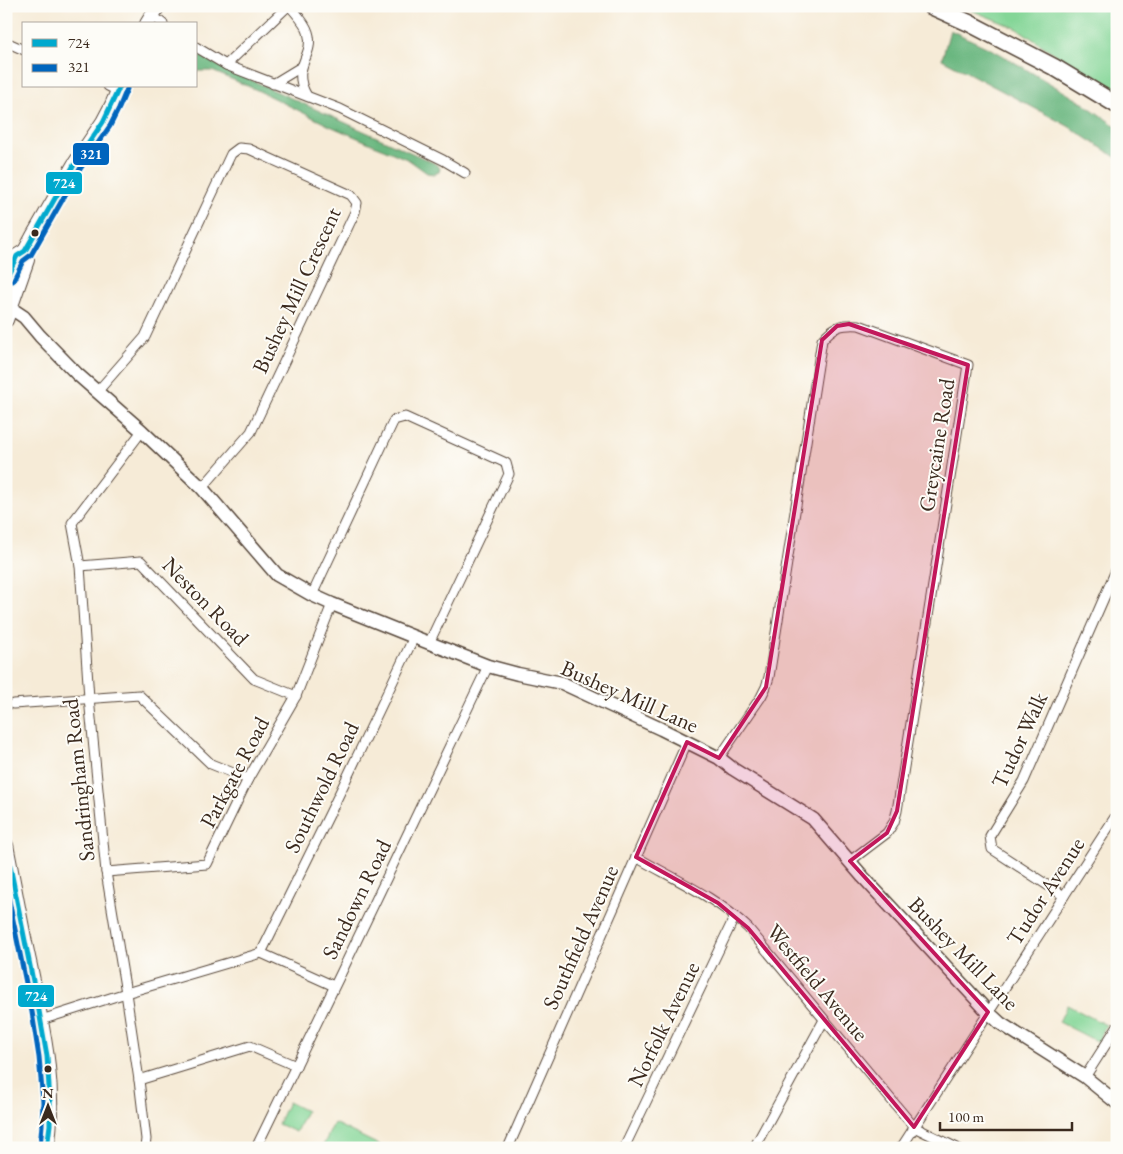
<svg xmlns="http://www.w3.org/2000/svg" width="1123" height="1154" viewBox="0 0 1123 1154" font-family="'EB Garamond',serif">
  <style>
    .green { fill: #84d697; stroke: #60805a }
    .forest { fill: #6bb780; stroke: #53704f }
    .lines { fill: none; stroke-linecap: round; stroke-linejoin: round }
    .street-casing { stroke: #57473a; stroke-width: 11 }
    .secondary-casing { stroke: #57473a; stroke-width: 15 }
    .primary-casing { stroke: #57473a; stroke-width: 16 }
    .highway-casing { stroke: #57473a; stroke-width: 19 }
    .street { stroke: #fff; stroke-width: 9 }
    .secondary { stroke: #fff; stroke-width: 12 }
    .primary { stroke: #fff; stroke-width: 14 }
    .highway { stroke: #fff; stroke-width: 16 }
    .bus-1-casing { stroke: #fdfcf7; stroke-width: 9 }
    .bus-2-casing { stroke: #fdfcf7; stroke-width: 9 }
    .bus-1 { stroke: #00a9ce; stroke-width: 5 }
    .bus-2 { stroke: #0065bd; stroke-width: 5 }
    .marked { fill: #c2185b; fill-opacity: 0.2; stroke: #c2185b; stroke-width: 4; stroke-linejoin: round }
    .bus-dot { fill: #3b2a1e; stroke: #fdfcf7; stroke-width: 2 }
    .labels { text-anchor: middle; stroke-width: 4; stroke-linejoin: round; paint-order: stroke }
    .street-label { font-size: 22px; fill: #3b2a1e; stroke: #fdfcf7 }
    .line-badge { stroke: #fdfcf7; stroke-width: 2 }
    .badge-label { font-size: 14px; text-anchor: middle; font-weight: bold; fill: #fff }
  </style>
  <rect width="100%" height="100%" fill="#fdfcf7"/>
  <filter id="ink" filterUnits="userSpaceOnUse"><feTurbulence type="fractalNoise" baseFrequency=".02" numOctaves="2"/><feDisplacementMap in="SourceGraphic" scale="10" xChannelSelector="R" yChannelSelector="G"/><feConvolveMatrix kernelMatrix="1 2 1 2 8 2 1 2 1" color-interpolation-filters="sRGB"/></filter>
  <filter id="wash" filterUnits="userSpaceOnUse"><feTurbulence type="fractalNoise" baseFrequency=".0096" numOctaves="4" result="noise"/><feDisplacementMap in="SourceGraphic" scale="20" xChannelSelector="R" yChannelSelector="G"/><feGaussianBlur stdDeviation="1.12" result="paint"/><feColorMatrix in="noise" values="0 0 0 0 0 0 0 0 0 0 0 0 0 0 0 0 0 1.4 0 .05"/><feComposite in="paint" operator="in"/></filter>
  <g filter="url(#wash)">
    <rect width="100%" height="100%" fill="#f6ebd7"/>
    <g class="green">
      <polygon points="967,6 1117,6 1117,93 1062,59 1018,29 966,8"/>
      <polygon points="1067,1005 1106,1025 1098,1042 1059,1022"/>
      <polygon points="288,1102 306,1111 296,1132 278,1124"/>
      <polygon points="334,1123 383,1147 383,1148 327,1148 323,1146"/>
    </g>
    <g class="forest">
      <polygon points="950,30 997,52 1083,103 1117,127 1117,158 1068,126 942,59"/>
      <path d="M 196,53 C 210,62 223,68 238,74 L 434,163 L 440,168 L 439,172 L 434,174 L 427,173 L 409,160 L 330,126 L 257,90 L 212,71 L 196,71 Z"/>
    </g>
  </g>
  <g filter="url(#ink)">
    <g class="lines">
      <defs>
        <g id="street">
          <path d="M 290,6 C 296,14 305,22 308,32 C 316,57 289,66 307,96"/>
          <polyline points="152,15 163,24"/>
          <polyline points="6,42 24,50"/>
          <polyline points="196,47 226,65 340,109 443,160 465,173"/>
          <polyline points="226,65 288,6"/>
          <polyline points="273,84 301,67"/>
          <polyline points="108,86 118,91"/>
          <polyline points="97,392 145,337 231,154 239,148 249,149 351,195 357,203 355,212 251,432 202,488"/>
          <polyline points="142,431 72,523 80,566 89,698 106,872 126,993 139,1080 146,1139 145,1148"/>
          <polyline points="80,566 141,561 254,679 296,696"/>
          <polyline points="312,595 394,420 405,417 506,463 509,474 429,643"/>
          <polyline points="13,704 139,695 211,764 248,779"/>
          <path d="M 719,758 L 761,697 L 766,687 L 769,677 L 822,340 C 833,326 842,324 859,325 L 968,365 L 897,811 L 894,822 L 887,833 L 850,861"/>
          <path d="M 636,857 C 674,879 716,897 748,928 L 914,1127 L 957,1148"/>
          <polyline points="106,872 207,864 248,779 296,696 332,604"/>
          <polyline points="1064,896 992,849 990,836 1024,781 1117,568"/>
          <polyline points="6,934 22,930"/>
          <polyline points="261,953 332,809 414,637"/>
          <polyline points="41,1020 126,993 261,953 334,986"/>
          <polyline points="1085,1077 1117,1027"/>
          <polyline points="139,1080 250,1046 296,1066"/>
          <polyline points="256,1148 343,969 488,666"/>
          <polyline points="508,1148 687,742"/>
          <polyline points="624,1148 735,916"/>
          <polyline points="754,1148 824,1020"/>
          <polyline points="901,1148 1117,814"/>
        </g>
        <polyline id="secondary" points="6,305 24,317 40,336 77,374 142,431 202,488 277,575 312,595 332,604 414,637 488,666 518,674 562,683 661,729 719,758 733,769 813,819 863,877 977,1000 988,1012 1000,1023 1085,1077 1117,1103"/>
        <g id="primary">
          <polyline points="147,24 158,6"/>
          <polyline points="6,278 17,256 25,251 33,236 74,165 103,122 112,105 120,86"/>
          <polyline points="6,320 27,260 25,251"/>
          <path d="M 6,845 C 14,885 21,926 30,966 C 42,1025 57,1087 47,1148"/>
        </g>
        <polyline id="highway" points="931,6 969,23 1054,67 1117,105"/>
      </defs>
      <use href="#street" class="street-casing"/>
      <use href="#secondary" class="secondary-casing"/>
      <use href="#primary" class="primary-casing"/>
      <use href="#highway" class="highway-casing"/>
      <use href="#street" class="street"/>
      <use href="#secondary" class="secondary"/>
      <use href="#primary" class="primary"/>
      <use href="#highway" class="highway"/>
      <defs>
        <g id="bus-1">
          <polyline points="6,278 17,256 25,251 74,165 103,122 120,86"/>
          <polyline points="6,846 39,1011 47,1056 50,1102 50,1125 47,1148"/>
        </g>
        <g id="bus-2">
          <polyline points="13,281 23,261 31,255 80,169 110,126 119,108 127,89"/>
          <polyline points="6,886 32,1012 39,1057 43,1102 42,1125 40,1147"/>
        </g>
      </defs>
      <use href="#bus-1" class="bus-1-casing"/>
      <use href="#bus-2" class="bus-2-casing"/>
      <use href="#bus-1" class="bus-1"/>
      <use href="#bus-2" class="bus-2"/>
    </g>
  </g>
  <path class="marked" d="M 849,324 L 968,365 L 897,811 L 887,833 L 850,861 L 988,1012 L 914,1127 L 748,928 L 718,903 L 636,857 L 687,742 L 719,758 L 766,687 L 822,340 L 837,326 Z"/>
  <g class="bus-dot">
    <circle cx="35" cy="233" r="4.5"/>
    <circle cx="48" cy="1069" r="4.5"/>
  </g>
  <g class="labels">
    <g class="street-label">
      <text transform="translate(296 290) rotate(-65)" y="8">Bushey Mill Crescent</text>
      <text transform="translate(936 445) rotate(-81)" y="8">Greycaine Road</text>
      <text transform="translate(206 601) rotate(46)" y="8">Neston Road</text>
      <text transform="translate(630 696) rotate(24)" y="8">Bushey Mill Lane</text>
      <text transform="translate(1019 740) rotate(-65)" y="8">Tudor Walk</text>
      <text transform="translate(234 772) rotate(-62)" y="8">Parkgate Road</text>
      <text transform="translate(78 780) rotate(-96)" y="8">Sandringham Road</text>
      <text transform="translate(321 787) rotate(-64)" y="8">Southwold Road</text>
      <text transform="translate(1045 891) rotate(-57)" y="8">Tudor Avenue</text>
      <text transform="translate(356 899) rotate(-64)" y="8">Sandown Road</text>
      <text transform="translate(580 937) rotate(-66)" y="8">Southfield Avenue</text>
      <text transform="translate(964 953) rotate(46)" y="8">Bushey Mill Lane</text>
      <text transform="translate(818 982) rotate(50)" y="8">Westfield Avenue</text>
      <text transform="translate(663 1024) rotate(-64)" y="8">Norfolk Avenue</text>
    </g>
  </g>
  <g class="line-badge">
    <rect x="72" y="142" width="38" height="24" rx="5" fill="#0065bd"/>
    <rect x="45" y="171" width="38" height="24" rx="5" fill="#00a9ce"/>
    <rect x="17" y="984" width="38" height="24" rx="5" fill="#00a9ce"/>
  </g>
  <g class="badge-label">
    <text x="91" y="159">321</text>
    <text x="64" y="188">724</text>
    <text x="36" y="1001">724</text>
  </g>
  <rect width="1123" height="1154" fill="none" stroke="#fdfcf7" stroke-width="25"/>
  <rect x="22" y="22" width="175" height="65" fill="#fdfcf7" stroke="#afa8a0"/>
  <rect x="32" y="39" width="25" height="8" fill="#00a9ce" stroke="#afa8a0"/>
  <text x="68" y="48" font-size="15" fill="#3b2a1e">724</text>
  <rect x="32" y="64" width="25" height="8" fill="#0065bd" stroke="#afa8a0"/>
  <text x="68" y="72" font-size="15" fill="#3b2a1e">321</text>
  <g transform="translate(48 1106)" stroke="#fdfcf7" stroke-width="4" paint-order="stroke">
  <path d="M0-4L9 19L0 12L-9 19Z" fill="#3b2a1e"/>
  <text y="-8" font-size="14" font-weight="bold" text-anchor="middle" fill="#3b2a1e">N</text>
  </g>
  <path d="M940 1122v8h132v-8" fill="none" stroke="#3b2a1e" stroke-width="2.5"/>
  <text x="948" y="1122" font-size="15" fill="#3b2a1e" stroke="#fdfcf7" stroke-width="4" paint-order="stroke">100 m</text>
</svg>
